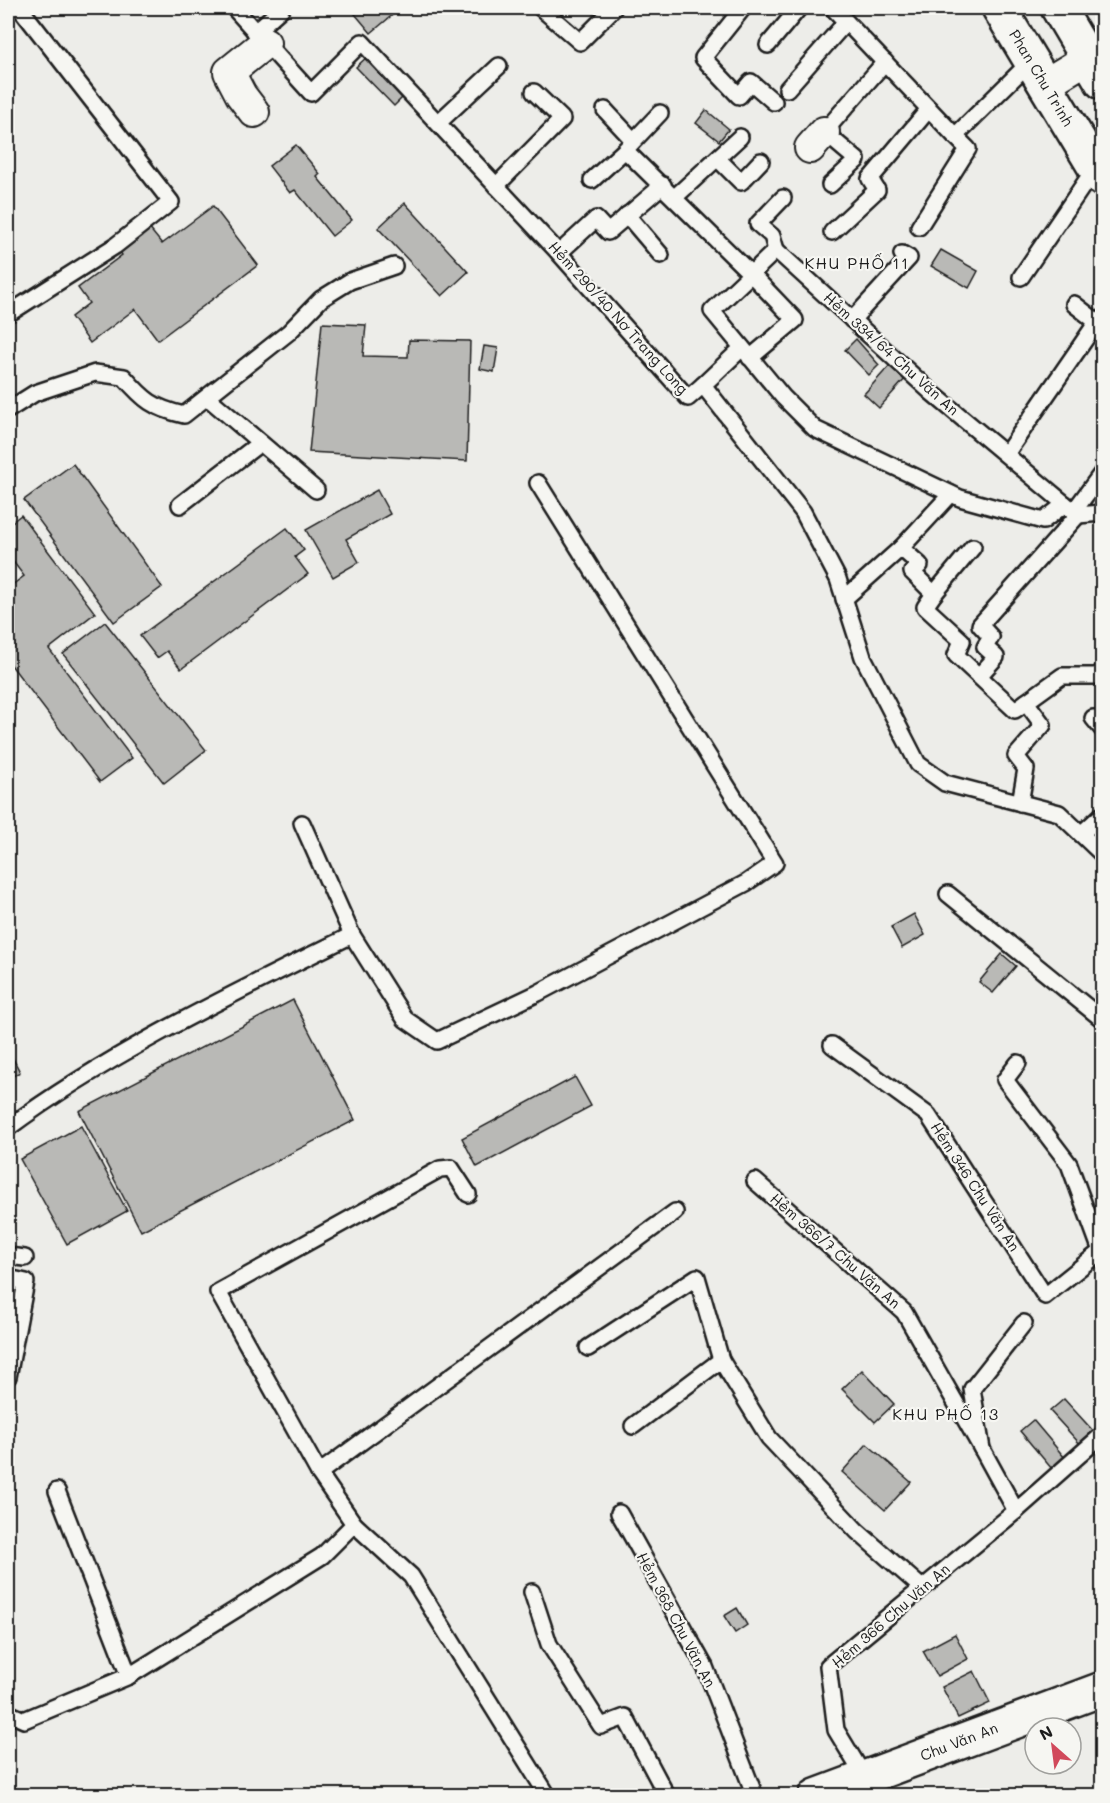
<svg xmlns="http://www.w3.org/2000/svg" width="1110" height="1803" viewBox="0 0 1110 1803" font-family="Mali,sans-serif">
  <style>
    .building { fill: #b9b9b6; stroke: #1c1c1c; stroke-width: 1.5 }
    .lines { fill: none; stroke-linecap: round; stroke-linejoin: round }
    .lane-casing { stroke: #1c1c1c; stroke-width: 20 }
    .street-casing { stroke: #1c1c1c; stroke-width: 34 }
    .secondary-casing { stroke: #1c1c1c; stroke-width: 38 }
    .lane { stroke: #f6f6f2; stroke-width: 15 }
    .street { stroke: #f6f6f2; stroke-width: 30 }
    .secondary { stroke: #f6f6f2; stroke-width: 33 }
    .labels { text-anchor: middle; stroke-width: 4.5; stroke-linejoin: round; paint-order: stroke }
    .street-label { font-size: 15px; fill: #1c1c1c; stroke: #f6f6f2 }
    .neighbourhood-label { font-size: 16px; letter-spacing: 1.5px; fill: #1c1c1c; stroke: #f6f6f2 }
  </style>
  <rect width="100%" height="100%" fill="#edede9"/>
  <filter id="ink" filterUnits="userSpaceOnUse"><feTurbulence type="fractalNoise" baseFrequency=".0167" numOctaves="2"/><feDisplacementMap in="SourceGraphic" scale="12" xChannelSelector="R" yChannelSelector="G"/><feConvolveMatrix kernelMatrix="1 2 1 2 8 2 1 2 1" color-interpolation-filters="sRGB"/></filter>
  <g filter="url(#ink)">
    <g class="building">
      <polygon points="350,8 392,8 396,12 371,33"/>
      <polygon points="368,56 405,95 394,106 356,67"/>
      <polygon points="706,110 729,129 719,141 696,123"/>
      <polygon points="296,145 320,174 317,177 352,220 332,236 295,190 290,193 269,166"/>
      <polygon points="405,203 468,272 442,296 378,228"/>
      <polygon points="213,206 258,265 158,340 135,309 90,343 71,317 89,303 78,288 122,255 119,250 149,228 162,244"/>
      <polygon points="941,250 978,271 969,288 931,266"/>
      <polygon points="322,323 366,325 363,356 408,357 409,340 470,341 467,461 309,452"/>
      <polygon points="856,339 879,365 869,375 845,350"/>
      <polygon points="484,346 498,348 494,372 480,369"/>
      <polygon points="891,364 906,378 879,408 864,394"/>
      <polygon points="73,464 162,587 114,622 24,500"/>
      <polygon points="377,490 390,514 346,539 359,562 333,577 306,530"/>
      <polygon points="21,515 95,613 49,649 132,758 100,782 8,661 8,588 24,576 8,555 8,525"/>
      <polygon points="287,528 304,550 295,557 308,574 181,669 167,651 157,658 140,636"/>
      <polygon points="105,622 206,750 164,783 63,654"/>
      <polygon points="914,914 925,935 902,948 891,927"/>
      <polygon points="1002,954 1016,966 993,993 979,982"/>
      <polygon points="293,1000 355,1120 141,1231 79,1111"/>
      <polygon points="8,1049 20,1072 8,1079"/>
      <polygon points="575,1077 591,1106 477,1167 462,1138"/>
      <polygon points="81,1126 127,1211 67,1244 20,1159"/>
      <polygon points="862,1370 894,1404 875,1422 842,1389"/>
      <polygon points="1064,1399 1095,1433 1081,1445 1050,1411"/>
      <polygon points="1033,1420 1065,1458 1052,1469 1020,1431"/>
      <polygon points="867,1444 911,1482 885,1510 842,1472"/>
      <polygon points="737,1608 747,1625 735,1633 724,1616"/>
      <polygon points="955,1634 968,1659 937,1676 923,1651"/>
      <polygon points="974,1671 990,1703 958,1718 942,1687"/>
    </g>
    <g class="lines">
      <defs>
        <g id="lane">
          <polyline points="234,8 311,93 362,42 559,253 688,398 703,385 803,512 838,579 863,657 918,764 945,783 1059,813 1102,854"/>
          <polyline points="541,8 580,42 614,8"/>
          <polyline points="743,8 703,58 739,96 751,82 774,102"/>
          <polyline points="833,8 955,136 1031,61"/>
          <polyline points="255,32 282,8"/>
          <polyline points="768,45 799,8"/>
          <polyline points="787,89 846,22"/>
          <polyline points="605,110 633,140"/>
          <polyline points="660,113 625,150 751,274 776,250 931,392 1078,515 1102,513"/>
          <polyline points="438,123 499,66"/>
          <polyline points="718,159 741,182 761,161"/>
          <polyline points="592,180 625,150"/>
          <polyline points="830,185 857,160 824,132 885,62"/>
          <polyline points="496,186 562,119 534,92"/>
          <polyline points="675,197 740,137"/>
          <polyline points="627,215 661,255"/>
          <polyline points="919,227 968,149 955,136"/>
          <polyline points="832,232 877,190 870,179 929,109"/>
          <polyline points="776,250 772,236 758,224 783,198"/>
          <polyline points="559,253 596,219 608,232 663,185"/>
          <polyline points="1021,277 1095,168"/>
          <polyline points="8,314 115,246 171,202 20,8"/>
          <polyline points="852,320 909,258 902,254"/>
          <polyline points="750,358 795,320 751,274 712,311 783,397 815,429 960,498 1043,521 1065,504"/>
          <polyline points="703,385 742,348"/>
          <polyline points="207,397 316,490"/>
          <path d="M 8,410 L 35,393 L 95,373 L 124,377 C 144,400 153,408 184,415 L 289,332 L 321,299 L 350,281 L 394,266"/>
          <polyline points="1006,454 1097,322 1074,304"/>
          <polyline points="180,505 260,443"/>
          <polyline points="1074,511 1102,473"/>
          <polyline points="901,548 920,565 912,572 934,594 925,607 962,641 956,655 1015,710 1026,702"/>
          <polyline points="934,594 973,547"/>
          <polyline points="844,599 901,548 951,494"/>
          <polyline points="979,676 996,657 985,647 991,637 980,625 1078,515"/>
          <polyline points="1093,718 1102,729"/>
          <polyline points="1020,803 1026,769 1016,756 1043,725 1026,702 1062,676 1096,676 1102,672"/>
          <polyline points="302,823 352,935"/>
          <polyline points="1081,834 1102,815"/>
          <polyline points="948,894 1102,1019"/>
          <polyline points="832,1045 928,1115 1045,1296 1101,1251 1102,1253"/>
          <polyline points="1018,1063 1005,1080 1069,1164 1101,1251"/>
          <path d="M 8,1128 C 110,1052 237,992 352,935 L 405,1019 L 437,1041 L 538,993 L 746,883 L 775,863 L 538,483"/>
          <polyline points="755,1181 904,1312 982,1449"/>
          <polyline points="8,1256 25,1258"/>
          <polyline points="8,1278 26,1282 8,1377"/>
          <polyline points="588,1348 697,1277 721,1360 633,1426"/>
          <polyline points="721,1360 769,1438 857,1531 922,1588"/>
          <polyline points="319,1473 675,1212"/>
          <polyline points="57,1491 129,1676"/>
          <polyline points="1016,1511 982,1449 972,1389 1024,1323"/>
          <polyline points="619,1513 705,1667 755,1796"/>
          <polyline points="354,1524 411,1576 548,1796"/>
          <polyline points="532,1592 549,1644 601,1726 625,1717 667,1796"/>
          <polyline points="8,1713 24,1720 129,1676 322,1556 354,1524 319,1473 218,1292 440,1169 451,1168 468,1194"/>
          <polyline points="865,1778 836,1730 828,1666 1016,1511 1102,1435"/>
        </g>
        <g id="street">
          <polyline points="1045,84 1088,58"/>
          <polyline points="254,112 241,95 229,72 265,43"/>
          <polyline points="810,148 824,132"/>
        </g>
        <g id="secondary">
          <polyline points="999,8 1102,179"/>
          <polyline points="1058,8 1102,82"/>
          <polyline points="816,1796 1102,1689"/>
        </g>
      </defs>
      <use href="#lane" class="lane-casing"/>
      <use href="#street" class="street-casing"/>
      <use href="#secondary" class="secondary-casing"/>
      <use href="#lane" class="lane"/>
      <use href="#street" class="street"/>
      <use href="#secondary" class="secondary"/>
    </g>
  </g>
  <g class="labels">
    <g class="street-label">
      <text transform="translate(1041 78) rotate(59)" y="5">Phan Chu Trinh</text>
      <text transform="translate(618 318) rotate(48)" y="5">Hẻm 290/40 Nơ Trang Long</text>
      <text transform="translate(891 354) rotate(42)" y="5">Hẻm 334/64 Chu Văn An</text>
      <text transform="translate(975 1187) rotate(57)" y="5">Hẻm 346 Chu Văn An</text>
      <text transform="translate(835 1251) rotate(41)" y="5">Hẻm 366/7 Chu Văn An</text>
      <text transform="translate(891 1616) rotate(-41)" y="5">Hẻm 366 Chu Văn An</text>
      <text transform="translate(676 1620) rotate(62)" y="5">Hẻm 368 Chu Văn An</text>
      <text transform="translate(959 1742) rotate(-21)" y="5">Chu Văn An</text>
    </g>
    <g class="neighbourhood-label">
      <text x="857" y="269">KHU PHỐ 11</text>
      <text x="946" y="1420">KHU PHỐ 13</text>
    </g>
  </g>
  <rect width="1110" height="1803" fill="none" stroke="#f6f6f2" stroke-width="30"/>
  <rect x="15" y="15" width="1080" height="1773" fill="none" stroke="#1c1c1c" stroke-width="2" filter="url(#ink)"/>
  <g transform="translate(1053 1746) rotate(332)"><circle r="28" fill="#f6f6f2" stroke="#9f9f9c" stroke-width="1.5"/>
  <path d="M0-4.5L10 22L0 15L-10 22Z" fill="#d1495b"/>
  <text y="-9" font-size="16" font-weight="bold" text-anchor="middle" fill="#1c1c1c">N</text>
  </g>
</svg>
